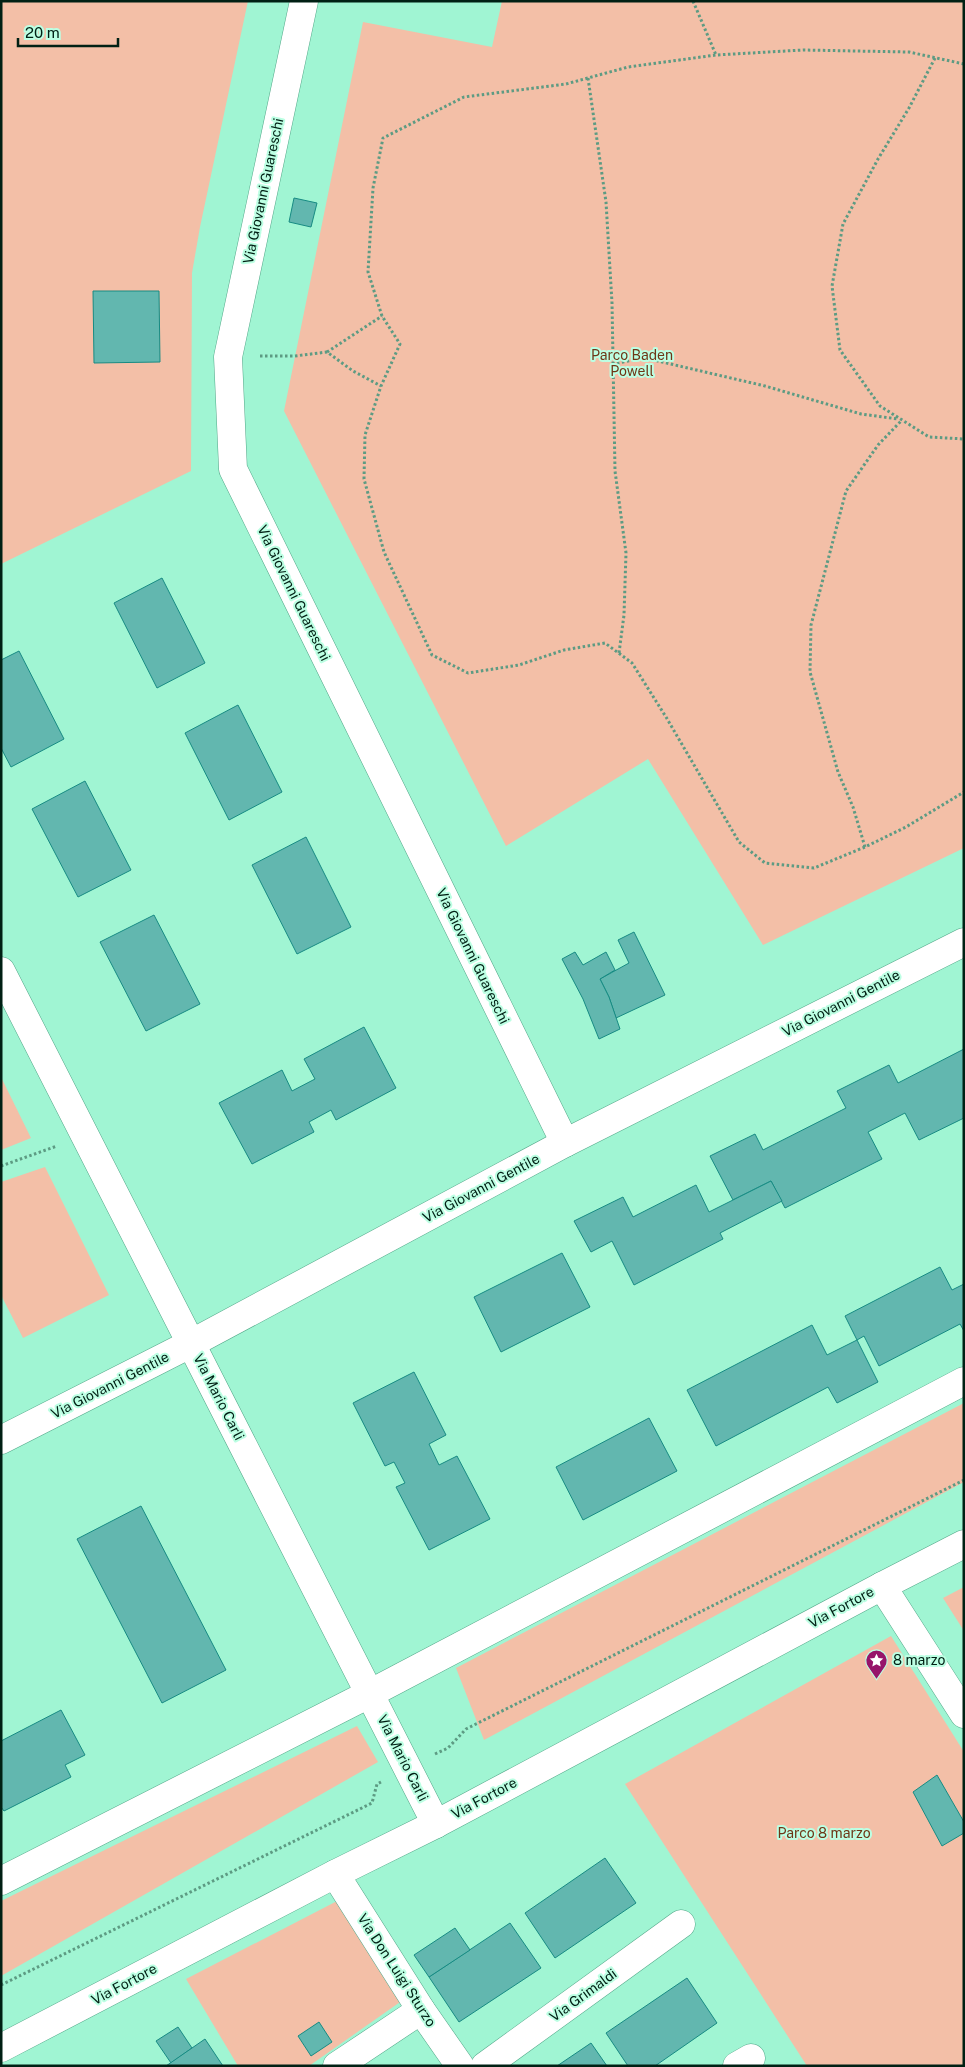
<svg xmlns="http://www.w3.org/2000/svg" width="965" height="2067" viewBox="0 0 965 2067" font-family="'Public Sans',sans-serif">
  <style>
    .green { fill: #f3bfa7 }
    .building { fill: #62b7af; stroke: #178b83 }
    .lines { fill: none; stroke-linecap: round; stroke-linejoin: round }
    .minor-casing { stroke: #52a788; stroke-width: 29 }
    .path { stroke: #5d9b83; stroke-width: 3; stroke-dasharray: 2.5 2.5; stroke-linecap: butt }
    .minor { stroke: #fff; stroke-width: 28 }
    .labels { text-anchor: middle; stroke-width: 4; stroke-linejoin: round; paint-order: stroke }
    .street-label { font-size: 14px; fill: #002014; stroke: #bcffe3 }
    .park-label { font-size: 14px; fill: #6e3616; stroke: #bcffe3 }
    .poi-label { font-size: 14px; fill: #002014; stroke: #bcffe3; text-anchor: start }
  </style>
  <rect width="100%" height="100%" fill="#a0f5d3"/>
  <g class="green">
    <polygon points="1,1 248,1 200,227 192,273 191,471 1,564"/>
    <polygon points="502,1 964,1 964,848 763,945 648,759 506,846 284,411 363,22 492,47"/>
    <polygon points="1,1077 31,1138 1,1150"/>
    <polygon points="45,1167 109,1295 23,1338 1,1295 1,1182"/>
    <polygon points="964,1403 964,1482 484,1740 456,1668"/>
    <polygon points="964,1587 964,1631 943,1598"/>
    <polygon points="891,1636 964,1752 964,2066 807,2066 625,1784"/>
    <polygon points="357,1726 378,1762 1,1976 1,1901"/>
    <polygon points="341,1899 403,2000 309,2066 238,2066 186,1979"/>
  </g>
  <g class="building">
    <polygon points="294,198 317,203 311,227 289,222"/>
    <polygon points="93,291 159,291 160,362 94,363"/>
    <polygon points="162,578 205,663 157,688 114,603"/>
    <polygon points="19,651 64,739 11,767 1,748 1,660"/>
    <polygon points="238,705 282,792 229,820 185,733"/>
    <polygon points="85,781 131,870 78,897 32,809"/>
    <polygon points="306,837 351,927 297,954 252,865"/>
    <polygon points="154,915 200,1004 146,1031 100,942"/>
    <polygon points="634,932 665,995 616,1018 609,997 600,979 629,963 618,940"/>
    <polygon points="575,952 583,965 606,952 615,970 600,979 609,997 620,1029 599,1039 583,999 562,959"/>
    <polygon points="364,1027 396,1088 336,1120 331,1110 309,1122 314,1132 252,1164 219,1103 282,1070 292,1091 315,1079 304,1059"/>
    <polygon points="964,1049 964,1118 919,1140 905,1113 868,1132 882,1159 785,1208 771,1181 733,1200 710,1156 755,1134 763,1150 846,1108 837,1091 889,1065 898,1083"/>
    <polygon points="771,1181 782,1201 720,1233 723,1239 634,1285 612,1241 591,1252 574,1221 623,1197 633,1217 696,1185 709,1212"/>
    <polygon points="562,1253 590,1307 501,1352 474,1297"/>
    <polygon points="940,1267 952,1290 964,1284 964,1331 960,1324 879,1366 864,1336 857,1340 845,1316"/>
    <polygon points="812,1325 827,1355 857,1340 878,1382 837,1403 828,1387 716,1446 687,1390"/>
    <polygon points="414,1372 446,1435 429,1444 439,1465 457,1456 490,1519 429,1550 396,1487 405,1483 394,1462 385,1466 353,1403"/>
    <polygon points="649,1418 677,1471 583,1520 556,1467"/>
    <polygon points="141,1506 226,1670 162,1703 77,1539"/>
    <polygon points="61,1710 85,1755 65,1765 71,1777 4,1811 1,1807 1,1741"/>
    <polygon points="937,1775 964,1822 964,1833 942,1846 913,1792"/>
    <polygon points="605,1858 636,1903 555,1958 525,1913"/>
    <polygon points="510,1923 541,1968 459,2022 429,1977"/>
    <polygon points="455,1928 470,1950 429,1977 414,1955"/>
    <polygon points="687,1978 717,2023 655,2066 628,2066 606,2033"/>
    <polygon points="319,2022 332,2042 311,2056 298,2036"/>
    <polygon points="178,2027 192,2048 171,2063 156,2041"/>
    <polygon points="205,2039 223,2066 166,2066"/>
    <polygon points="591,2043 607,2066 557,2066"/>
  </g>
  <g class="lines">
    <defs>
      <g id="minor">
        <polyline points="304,1 228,357 233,469 565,1143"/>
        <polyline points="1,971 436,1824"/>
        <polyline points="1,1440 192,1343 565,1143 964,942"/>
        <polyline points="882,1586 964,1714"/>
        <polyline points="335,1874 421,2010 460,2066"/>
        <polyline points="1,1881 371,1693 964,1381"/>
        <polyline points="1,2048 335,1874 436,1824 882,1586 964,1544"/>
        <polyline points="337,2066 421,2010"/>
        <polyline points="485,2066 681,1924"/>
        <polyline points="737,2066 751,2058"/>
      </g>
    </defs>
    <use href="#minor" class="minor-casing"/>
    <g class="path">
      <polyline points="693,1 716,55"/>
      <polyline points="935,58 909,108 878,159 843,224 832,286 840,350 880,406 929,437 964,439"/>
      <polyline points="964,64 909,52 803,50 716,55 628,67 566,84 464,97 383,138 373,188 368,272 382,316 400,344 381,386 365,435 364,479 384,552 432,655 468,673 519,665 564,650 605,643 632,663 666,717 739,842 765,863 814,868 865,847 906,827 964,792"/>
      <polyline points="588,78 606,202 612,303 615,471 626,553 624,615 619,653"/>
      <polyline points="327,352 382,316"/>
      <polyline points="260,356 295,356 327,352 353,371 381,386"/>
      <polyline points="612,364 645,358 765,386 861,414 898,419"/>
      <polyline points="865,847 853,807 838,772 810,672 811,625 846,491 878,445 902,420"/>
      <polyline points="1,1166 57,1146"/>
      <polyline points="435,1754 448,1748 466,1729 964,1480"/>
      <polyline points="1,1985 372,1803 377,1784 381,1782"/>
    </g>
    <use href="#minor" class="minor"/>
  </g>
  <defs>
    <symbol id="sight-pin" viewBox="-11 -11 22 30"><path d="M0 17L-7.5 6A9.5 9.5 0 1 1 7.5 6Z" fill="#97146a" stroke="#bcffe3"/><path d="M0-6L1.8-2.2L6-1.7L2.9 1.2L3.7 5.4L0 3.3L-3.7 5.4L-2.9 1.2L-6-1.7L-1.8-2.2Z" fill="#fff"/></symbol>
  </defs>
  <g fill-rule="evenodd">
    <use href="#sight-pin" x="864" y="1648" width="25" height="34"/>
  </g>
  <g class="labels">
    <g class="street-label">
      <text transform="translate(263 191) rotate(-78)" y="5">Via Giovanni Guareschi</text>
      <text transform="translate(294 593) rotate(64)" y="5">Via Giovanni Guareschi</text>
      <text transform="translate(473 956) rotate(64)" y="5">Via Giovanni Guareschi</text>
      <text transform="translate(841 1003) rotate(-27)" y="5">Via Giovanni Gentile</text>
      <text transform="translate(481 1188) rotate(-28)" y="5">Via Giovanni Gentile</text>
      <text transform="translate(110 1385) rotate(-27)" y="5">Via Giovanni Gentile</text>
      <text transform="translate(219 1397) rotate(63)" y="5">Via Mario Carli</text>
      <text transform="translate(841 1607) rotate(-28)" y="5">Via Fortore</text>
      <text transform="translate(403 1758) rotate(63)" y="5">Via Mario Carli</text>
      <text transform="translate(484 1798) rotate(-28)" y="5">Via Fortore</text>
      <text transform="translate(397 1970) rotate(57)" y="5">Via Don Luigi Sturzo</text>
      <text transform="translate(124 1984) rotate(-28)" y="5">Via Fortore</text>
      <text transform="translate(583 1995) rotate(-36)" y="5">Via Grimaldi</text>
    </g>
    <g class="park-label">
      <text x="632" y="360">Parco Baden<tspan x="632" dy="16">Powell</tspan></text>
      <text x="824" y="1838">Parco 8 marzo</text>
    </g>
    <g class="poi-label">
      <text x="893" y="1665">8 marzo</text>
    </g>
  </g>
  <rect width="965" height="2067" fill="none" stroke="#002014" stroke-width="5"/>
  <path d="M18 38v8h100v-8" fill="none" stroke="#002014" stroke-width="2.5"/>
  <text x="25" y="38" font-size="15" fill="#002014" stroke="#bcffe3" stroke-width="4" paint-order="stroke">20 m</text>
</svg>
